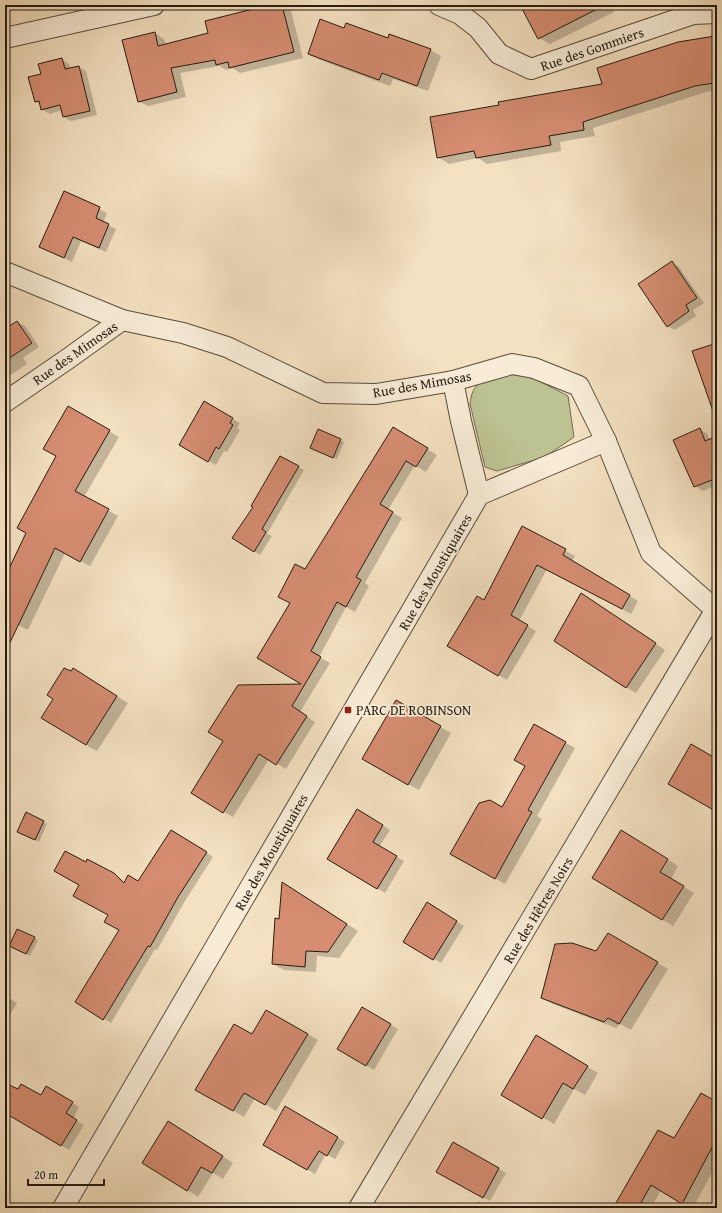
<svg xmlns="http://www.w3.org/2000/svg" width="722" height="1213" viewBox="0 0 722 1213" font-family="'Gentium Book Plus',serif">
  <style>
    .green { fill: #bdc292; stroke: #706e51 }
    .shadow { fill: #0003 }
    .building { fill: #d68d72; stroke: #241b10 }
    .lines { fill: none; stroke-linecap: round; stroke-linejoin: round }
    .street-casing { stroke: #584c3c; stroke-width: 22 }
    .street { stroke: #f8ecd7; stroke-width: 20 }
    .poi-dot { fill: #8f2418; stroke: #f8ecd7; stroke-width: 1.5 }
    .labels { text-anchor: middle; stroke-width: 3.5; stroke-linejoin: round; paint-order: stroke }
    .street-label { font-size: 14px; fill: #241b10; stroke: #f8ecd7 }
    .poi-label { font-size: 14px; fill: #241b10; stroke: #f8ecd7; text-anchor: start }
  </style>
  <rect width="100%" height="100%" fill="#f4e1c1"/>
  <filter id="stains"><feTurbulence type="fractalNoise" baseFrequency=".005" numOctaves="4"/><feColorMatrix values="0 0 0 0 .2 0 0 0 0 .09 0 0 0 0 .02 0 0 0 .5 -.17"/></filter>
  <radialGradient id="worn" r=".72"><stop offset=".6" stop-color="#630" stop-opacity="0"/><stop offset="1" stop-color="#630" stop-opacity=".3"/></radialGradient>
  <path class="green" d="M 499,374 L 528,375 L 568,396 L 574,437 L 545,457 L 497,471 L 485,467 L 470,404 C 472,383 482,381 499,374 Z"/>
  <g class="shadow">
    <polygon points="268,5 287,5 290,7 303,58 240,73 232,68 226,70 219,66 180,73 186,97 148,106 138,101 155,33 164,39 166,45 209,34"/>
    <polygon points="521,5 610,5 614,12 550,44 539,38"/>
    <polygon points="345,30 430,50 441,56 428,91 393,79 390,86 320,60 309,54"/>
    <polygon points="717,36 717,90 706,92 593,128 595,136 560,142 561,151 487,164 478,158 449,164 438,157 500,106 603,85 678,42"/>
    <polygon points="62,59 69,64 71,69 79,67 86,71 97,115 71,121 64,117 62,110 50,114 42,109 41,104 35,101"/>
    <polygon points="64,192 107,213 103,223 116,229 106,252 81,241 72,262 40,247"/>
    <polygon points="672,263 679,267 704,303 693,310 696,316 675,330 667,326"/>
    <polygon points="5,319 8,321 11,326 17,322 25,326 39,347 23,358 27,364 5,379"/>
    <polygon points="204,403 240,423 237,428 240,430 227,452 224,451 216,465 180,445"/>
    <polygon points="68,407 119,437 84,497 118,516 90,566 65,553 28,630 5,619 5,579 27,532 58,456"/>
    <polygon points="393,429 437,455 426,472 415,465 388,510 402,518 365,583 369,586 355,612 346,607 319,657 330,663 300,712 315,722 286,769 269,759 233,817 192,793 304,685 291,603 305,571"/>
    <polygon points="700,429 707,434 710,440 717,438 717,485 703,491 695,486"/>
    <polygon points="318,430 344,442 337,459 315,450"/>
    <polygon points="281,457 304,470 267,534 272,536 260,555 254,551 254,506"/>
    <polygon points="523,528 575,556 572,561 638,601 631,614 547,569 519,621 536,631 507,680 449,646 485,601"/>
    <polygon points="591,600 665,650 636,693 626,687"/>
    <polygon points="71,673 84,676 128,703 97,751 86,745"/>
    <polygon points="396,702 451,733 419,790 363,759"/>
    <polygon points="534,725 575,748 537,816 542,819 505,884 451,853 502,808 527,766"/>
    <polygon points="358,810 390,830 379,847 404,861 385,893 328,859"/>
    <polygon points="26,814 47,824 39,842 21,833"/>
    <polygon points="178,835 213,857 185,901 157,950 155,949 111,1023 76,1002 121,930 110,915 80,885 86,863 113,874 125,883 139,882"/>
    <polygon points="632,838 678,866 671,879 694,893 673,926 594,877"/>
    <polygon points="293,889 358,931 339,958 317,956 316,972 284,970 273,964 280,920"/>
    <polygon points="428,904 464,926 441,963 404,942"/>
    <polygon points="608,934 668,969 631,1030 620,1024 616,1028 553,1004 542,998 596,952"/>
    <polygon points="34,938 38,940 30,956 13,948"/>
    <polygon points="5,996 17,1003 8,1018 5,1017"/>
    <polygon points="363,1008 398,1029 374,1070 339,1049"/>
    <polygon points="266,1011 318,1040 276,1111 255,1098 244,1117 197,1090 252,1035"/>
    <polygon points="536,1037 598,1073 585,1095 574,1089 554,1124 502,1094"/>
    <polygon points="47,1087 79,1107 73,1119 84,1125 69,1150 5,1111 5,1096 41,1096"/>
    <polygon points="717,1103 717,1163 693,1208 661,1190 651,1208 615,1208"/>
    <polygon points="285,1107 345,1142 335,1159 326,1154 315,1174 264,1144"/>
    <polygon points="179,1129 233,1163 223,1179 213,1173 198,1197 187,1190"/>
    <polygon points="453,1143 506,1173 490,1201 437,1172"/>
    <polygon points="478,1201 481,1203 489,1208 474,1208"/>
  </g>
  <g class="building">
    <polygon points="256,5 282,5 294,52 229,68 228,62 216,65 215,60 171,68 177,92 138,102 122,40 155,32 158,46 208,33 205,21 257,8"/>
    <polygon points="520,5 605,5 538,39"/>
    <polygon points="320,19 344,28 346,23 388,38 389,34 431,49 417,86 382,73 379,80 308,54"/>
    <polygon points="715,36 717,47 717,75 713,76 714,83 695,86 583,122 584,130 549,136 551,145 476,158 474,151 437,158 430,117 499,105 498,102 602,84 597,68 678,42"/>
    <polygon points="62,58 65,69 79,66 90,111 63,117 60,105 41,110 39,101 35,102 28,77 41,74 38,64"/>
    <polygon points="64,191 100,207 96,218 109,224 99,248 73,237 64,258 39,247"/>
    <polygon points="672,261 697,298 686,305 689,311 667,327 638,284"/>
    <polygon points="17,321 32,343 5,361 5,329"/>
    <polygon points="717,343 717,413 714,414 692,351"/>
    <polygon points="204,401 233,418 230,423 233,425 219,449 216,447 208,462 179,445"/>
    <polygon points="68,406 110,430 75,491 109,509 80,562 55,548 5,653 5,577 26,533 17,528 56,456 43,449"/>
    <polygon points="393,427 428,448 416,467 406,461 380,504 393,512 356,577 361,580 346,607 337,602 311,651 321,657 292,706 307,716 276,765 259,754 223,813 191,793 223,741 208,732 238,685 301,684 257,658 290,603 278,597 295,564 305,569"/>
    <polygon points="700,428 705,441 717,436 717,478 694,487 673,440"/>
    <polygon points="318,429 341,439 333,458 310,448"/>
    <polygon points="280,456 299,466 262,529 266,532 254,552 232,538 253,507 251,506"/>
    <polygon points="522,526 566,549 563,555 630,595 622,609 537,565 511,615 528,625 498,676 447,646 477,596 484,600"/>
    <polygon points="581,593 656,643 626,688 554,641"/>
    <polygon points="64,668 71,671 73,668 117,696 86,745 41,718 53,699 47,695"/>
    <polygon points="396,700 441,726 408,785 362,759"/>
    <polygon points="534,724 566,742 528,810 532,812 495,879 450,854 479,803 490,800 502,807 525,766 514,760"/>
    <polygon points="691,744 717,759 717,812 668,784"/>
    <polygon points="357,809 383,825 373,842 397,856 377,889 327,859"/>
    <polygon points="26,812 44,821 35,840 17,832"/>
    <polygon points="171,830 207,852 178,897 150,947 148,946 103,1020 75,1002 119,930 104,922 108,915 73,896 79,885 54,871 65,851 86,862 87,859 114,873 124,883 128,875 138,881"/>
    <polygon points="621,830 668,859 660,872 684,886 662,920 592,878"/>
    <polygon points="282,882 347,924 328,952 306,951 305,967 272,964 275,918 279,919"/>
    <polygon points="427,902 457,921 433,960 403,942"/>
    <polygon points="17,929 35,937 26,954 9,946"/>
    <polygon points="608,933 658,962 619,1024 608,1018 604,1022 541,998 555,944 572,943 596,951"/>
    <polygon points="362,1007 391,1024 366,1066 337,1049"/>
    <polygon points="266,1010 308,1034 265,1105 244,1093 233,1111 195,1090 234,1024 252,1034"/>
    <polygon points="536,1035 588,1066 573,1089 563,1083 542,1119 501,1095"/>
    <polygon points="5,1083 18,1089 21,1084 41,1095 46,1086 73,1102 66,1113 77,1120 61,1146 5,1113"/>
    <polygon points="701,1093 717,1102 717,1138 682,1204 651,1185 638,1208 613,1208 658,1130 674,1138"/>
    <polygon points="285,1106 338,1137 327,1156 319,1151 307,1170 263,1145"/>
    <polygon points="168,1121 223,1156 212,1173 201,1167 187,1191 142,1163"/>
    <polygon points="453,1142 499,1168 483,1198 436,1172"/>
  </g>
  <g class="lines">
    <defs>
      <g id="street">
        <polyline points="439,5 460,14 478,28 499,54 531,69 693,14 717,13"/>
        <polyline points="5,38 154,5"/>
        <polyline points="5,272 122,320"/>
        <polyline points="453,381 461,421 479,495"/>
        <polyline points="5,402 69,358 122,320 183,333 227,347 323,393 376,394 453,381 512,364 534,368 579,386 606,441 651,553 717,611"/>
        <polyline points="63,1208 479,495 606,441"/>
        <polyline points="359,1208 715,611"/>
      </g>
    </defs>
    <use href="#street" class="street-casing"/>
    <use href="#street" class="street"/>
  </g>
  <rect class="poi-dot" x="344" y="706" width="8" height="8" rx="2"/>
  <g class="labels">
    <g class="street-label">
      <text transform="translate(592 49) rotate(-19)" y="5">Rue des Gommiers</text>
      <text transform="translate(75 353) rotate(-35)" y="5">Rue des Mimosas</text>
      <text transform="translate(422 384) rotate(-10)" y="5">Rue des Mimosas</text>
      <text transform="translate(435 572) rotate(-60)" y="5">Rue des Moustiquaires</text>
      <text transform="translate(271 852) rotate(-60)" y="5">Rue des Moustiquaires</text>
      <text transform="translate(538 910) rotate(-59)" y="5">Rue des Hêtres Noirs</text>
    </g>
    <g class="poi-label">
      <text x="356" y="715">PARC DE ROBINSON</text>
    </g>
  </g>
  <rect width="722" height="1213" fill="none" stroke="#f4e1c1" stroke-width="20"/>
  <rect x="6" y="6" width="710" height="1201" fill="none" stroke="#241b10" stroke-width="2"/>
  <rect x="10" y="10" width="702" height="1193" fill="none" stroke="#241b10"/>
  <path d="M28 1179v6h76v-6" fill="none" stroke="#241b10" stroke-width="2"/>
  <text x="34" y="1179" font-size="12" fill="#241b10" stroke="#f8ecd7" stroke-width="3" paint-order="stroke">20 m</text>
  <rect width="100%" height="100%" filter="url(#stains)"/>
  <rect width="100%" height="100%" fill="url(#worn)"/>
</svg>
